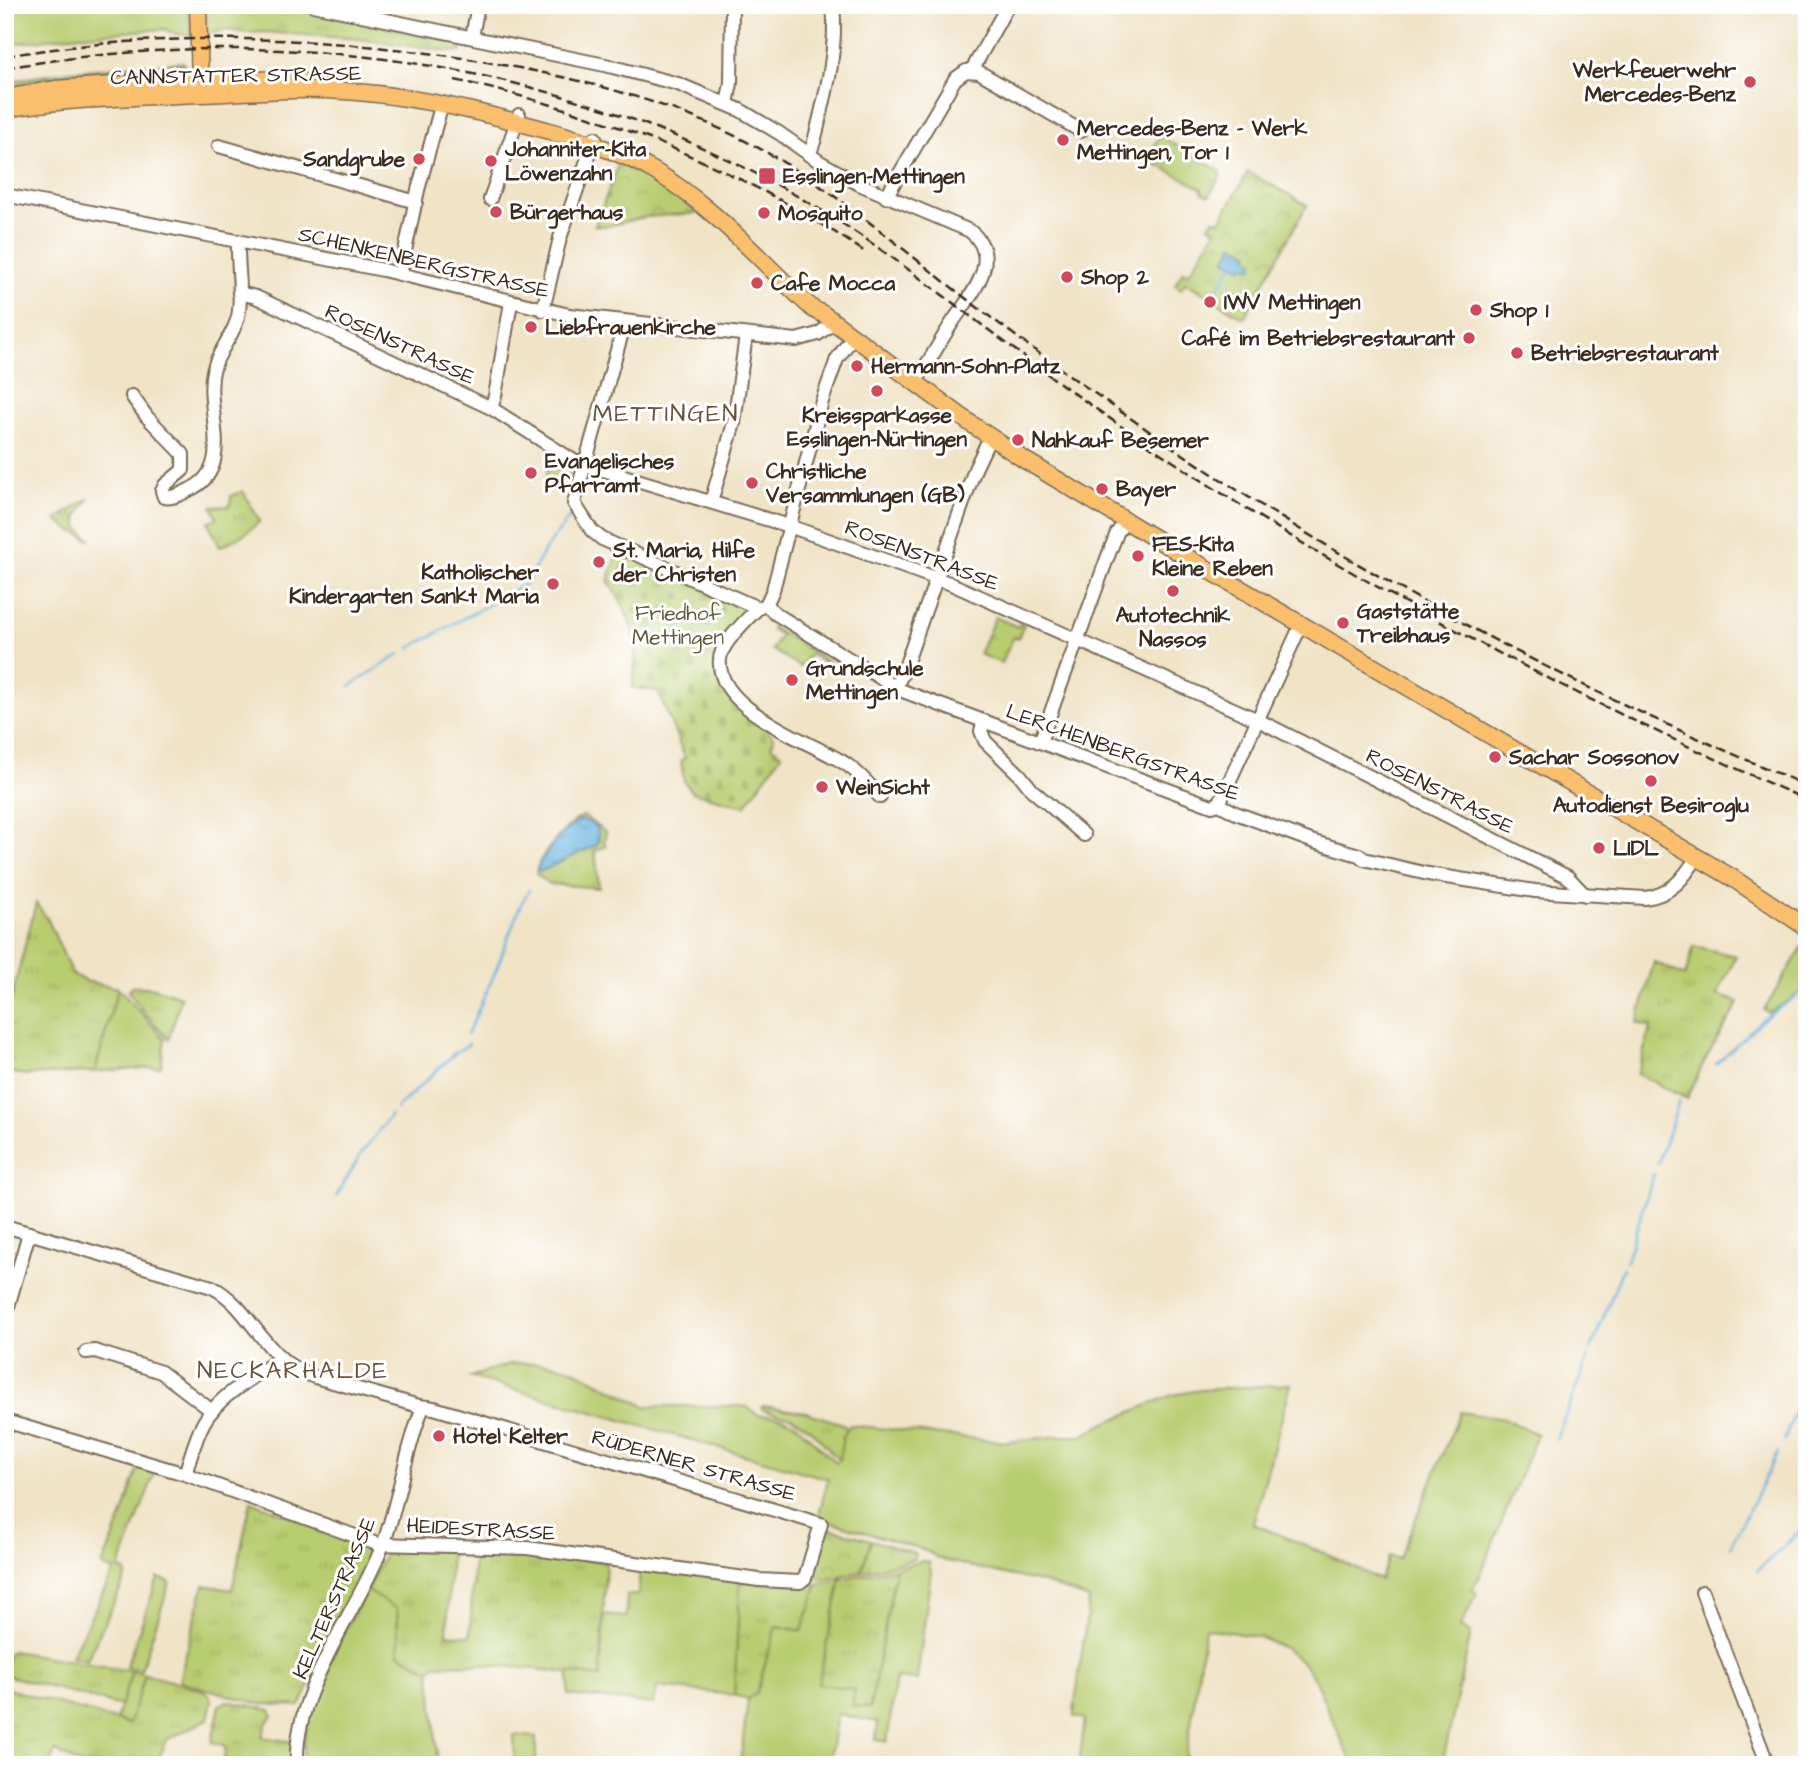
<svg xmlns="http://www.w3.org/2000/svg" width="1812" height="1770" viewBox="0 0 1812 1770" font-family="'Architects Daughter',sans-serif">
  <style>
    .grass { fill: url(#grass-tufts); stroke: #7a7b46; stroke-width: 2 }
    .forest { fill: url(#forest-firs); stroke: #666d40; stroke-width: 2 }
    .cemetery { fill: url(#cemetery-stones); stroke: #7a7b46; stroke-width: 2 }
    .park { fill: url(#park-crowns); stroke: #7a7b46; stroke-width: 2 }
    .garden { fill: #b8cc6f; stroke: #7a7b46; stroke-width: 2 }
    .water { fill: url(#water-ripples); stroke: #4f6e7e; stroke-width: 2 }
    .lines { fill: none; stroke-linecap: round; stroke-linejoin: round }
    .stream { stroke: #63b1dd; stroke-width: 2.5 }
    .minor-casing { stroke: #7a6b59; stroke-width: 16 }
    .major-casing { stroke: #7a6b59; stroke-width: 19 }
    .minor { stroke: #fff; stroke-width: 12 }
    .major { stroke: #f9bf6d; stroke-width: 16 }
    .rail { stroke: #3b2a1e; stroke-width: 2.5; stroke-dasharray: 10 5; stroke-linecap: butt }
    .poi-dot { fill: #d1495b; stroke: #fff; stroke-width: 2.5 }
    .labels { text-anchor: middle; stroke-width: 6; stroke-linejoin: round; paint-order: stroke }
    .poi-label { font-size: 21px; font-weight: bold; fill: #3b2a1e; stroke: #fff; text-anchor: start }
    .street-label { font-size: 21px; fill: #3b2a1e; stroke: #fff }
    .park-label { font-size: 21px; fill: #605b36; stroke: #fff }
    .quarter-label { font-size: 24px; letter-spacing: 2px; fill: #6d523f; stroke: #fff }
  </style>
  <defs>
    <pattern id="grass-tufts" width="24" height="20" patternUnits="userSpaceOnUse" patternTransform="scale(1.75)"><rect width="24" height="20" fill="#b8cc6f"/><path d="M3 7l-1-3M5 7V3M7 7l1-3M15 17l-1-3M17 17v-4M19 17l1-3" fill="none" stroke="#9faf60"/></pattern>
    <pattern id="forest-firs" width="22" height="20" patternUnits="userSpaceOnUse" patternTransform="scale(1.75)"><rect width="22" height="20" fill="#92b062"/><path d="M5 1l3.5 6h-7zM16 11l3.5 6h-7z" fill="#788f50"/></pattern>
    <pattern id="cemetery-stones" width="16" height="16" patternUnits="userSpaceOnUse" patternTransform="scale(1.75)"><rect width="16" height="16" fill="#b8cc6f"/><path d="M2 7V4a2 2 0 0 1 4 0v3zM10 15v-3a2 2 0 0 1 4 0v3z" fill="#9faf60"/></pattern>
    <pattern id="park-crowns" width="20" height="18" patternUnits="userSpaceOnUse" patternTransform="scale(1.75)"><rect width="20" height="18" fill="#b8cc6f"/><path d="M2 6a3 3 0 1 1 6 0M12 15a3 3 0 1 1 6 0" fill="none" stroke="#9faf60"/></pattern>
    <pattern id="water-ripples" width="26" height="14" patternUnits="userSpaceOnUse" patternTransform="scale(1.75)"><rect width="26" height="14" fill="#63b1dd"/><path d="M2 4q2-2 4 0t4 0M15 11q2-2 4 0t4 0" fill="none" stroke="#5390b3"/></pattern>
  </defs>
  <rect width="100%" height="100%" fill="#fff"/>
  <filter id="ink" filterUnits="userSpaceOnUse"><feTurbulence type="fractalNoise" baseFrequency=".0143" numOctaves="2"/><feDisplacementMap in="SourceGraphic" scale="14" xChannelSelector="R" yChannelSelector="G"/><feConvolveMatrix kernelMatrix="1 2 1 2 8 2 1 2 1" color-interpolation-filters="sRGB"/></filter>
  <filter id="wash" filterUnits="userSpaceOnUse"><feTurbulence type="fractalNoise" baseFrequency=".00686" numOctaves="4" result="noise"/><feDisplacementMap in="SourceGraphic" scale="28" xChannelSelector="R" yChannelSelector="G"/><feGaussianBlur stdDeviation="1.57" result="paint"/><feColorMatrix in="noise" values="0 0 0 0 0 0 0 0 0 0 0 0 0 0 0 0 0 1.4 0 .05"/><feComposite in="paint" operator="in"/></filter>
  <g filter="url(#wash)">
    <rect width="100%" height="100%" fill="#f0e3c6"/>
    <g class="grass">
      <polygon points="212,5 273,5 316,12 463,43 461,52 453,52 359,39 264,32 247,33 225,30 205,34 207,14"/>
      <polygon points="243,491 260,521 245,534 220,547 208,522 217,518 212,507 230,506 231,496"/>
      <path d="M 89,498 C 86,506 72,516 79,528 C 82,533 88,537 91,540 L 70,530 L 56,520 Z"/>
      <path d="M 584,816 L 606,833 L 604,842 L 606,846 L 595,851 L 599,888 L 549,884 L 536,874 C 536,859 569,821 584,816 Z"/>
      <polygon points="36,903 48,920 72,974 85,981 118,988 95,1072 28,1075 5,1072 5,1023"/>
      <polygon points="1694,946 1736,956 1717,995 1739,1002 1704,1062 1687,1099 1637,1074 1651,1027 1637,1023 1654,962 1685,976"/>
      <polygon points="132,986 154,988 181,997 169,1039 145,1013 128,991"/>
      <path d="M 763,1406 L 806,1412 L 843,1424 L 847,1429 L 839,1460 C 825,1446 811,1426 793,1418 C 783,1413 769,1415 761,1408 Z"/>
      <polygon points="251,1501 365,1545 370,1553 363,1572 360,1571 358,1576 362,1578 300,1706 260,1704 179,1681 204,1585 232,1590"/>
      <polygon points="871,1540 911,1552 915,1554 915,1558 901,1563 861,1572"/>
      <path d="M 451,1549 L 447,1634 L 470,1636 L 474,1550 L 512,1551 L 606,1562 L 600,1678 C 546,1669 489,1663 435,1665 L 430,1670 L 399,1654 L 397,1609 L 366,1590 L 385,1554 L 389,1551 Z"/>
      <polygon points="896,1568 870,1709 852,1706 818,1684 841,1579"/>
      <polygon points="740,1581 818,1584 802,1631 776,1627 757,1693 748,1699 734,1695"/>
      <polygon points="12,1651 132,1671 121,1706 5,1675 8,1653"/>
      <polygon points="145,1674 202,1690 208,1693 212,1700 208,1719 166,1740 156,1765 82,1765 55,1751 50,1765 5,1765 5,1688 128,1724"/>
      <polygon points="227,1701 271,1710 273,1716 267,1722 262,1737 294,1742 293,1765 223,1765 226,1746 212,1742 220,1705"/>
    </g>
    <polygon class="forest" points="183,62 187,71 182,76 5,94 5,82 70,71"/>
    <path class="cemetery" d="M 619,551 L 749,607 L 720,641 L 714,656 L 716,671 L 767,728 L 774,739 L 771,746 L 782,754 L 745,806 L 692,792 L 684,781 L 681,760 L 685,758 L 658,691 L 632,688 C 640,644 634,618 608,581 Z"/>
    <g class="park">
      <path d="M 1160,136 L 1220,171 L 1221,175 L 1209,196 L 1202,192 L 1202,189 C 1183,178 1167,170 1148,160 L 1147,157 Z"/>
      <path d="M 619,163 C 648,176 674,191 698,213 L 645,217 L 608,226 L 595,226 Z"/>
      <polygon points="1248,172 1307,205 1244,318 1185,282 1181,289 1175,285 1183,271 1189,273 1216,230 1209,225 1214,219 1220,221"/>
      <polygon points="550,462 568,474 571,470 579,474 574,491 554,486 545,479"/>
      <polygon points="995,617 1018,627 1020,623 1024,625 1018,638 1014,637 1001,663 979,654"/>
      <polygon points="828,1528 871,1540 861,1572 825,1579 810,1577 825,1529"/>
    </g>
    <g class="garden">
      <polygon points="5,5 188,5 191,35 176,34 164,29 69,36 5,45"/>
      <polygon points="772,627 835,666 833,668 810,654 801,667 772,650 781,635 771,629"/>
      <polygon points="1806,941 1807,988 1769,1013 1764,1010"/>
      <polygon points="118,988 165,1039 161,1067 95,1072"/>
      <polygon points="532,1363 552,1364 573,1369 645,1406 740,1406 747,1407 758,1415 780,1417 795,1423 836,1463 839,1460 843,1436 850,1425 1006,1442 1058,1436 1082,1436 1103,1424 1172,1395 1201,1390 1291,1384 1253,1524 1324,1553 1380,1580 1389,1556 1399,1559 1460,1412 1505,1419 1537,1434 1479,1578 1472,1589 1477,1594 1460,1627 1471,1633 1442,1765 1353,1765 1314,1678 1300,1660 1284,1648 1259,1637 1205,1628 1185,1765 1079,1765 1085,1719 1074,1717 1074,1712 1089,1599 1048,1584 943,1560 924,1550 818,1518 828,1479 470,1377 509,1364"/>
      <polygon points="139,1464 156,1469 119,1569 126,1571 126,1577 87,1660 71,1656 114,1571 102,1566 124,1512"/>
      <polygon points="921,1561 929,1562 931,1572 917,1680 896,1678 887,1742 876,1740 878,1722 837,1714 829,1765 740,1765 748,1699 757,1693 776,1626 802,1631 818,1584 841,1579 818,1684 854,1689 853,1706 870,1708 896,1568"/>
      <polygon points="640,1567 740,1581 734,1695 657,1687 654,1704 568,1695 569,1673 600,1677 604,1615 626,1617 627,1595 638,1595"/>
      <polygon points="158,1578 170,1582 141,1670 126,1667"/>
      <path d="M 366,1590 L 397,1609 L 399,1654 L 430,1670 L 438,1765 L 303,1765 C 300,1707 341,1640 366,1590 Z"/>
      <polygon points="132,1671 145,1674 129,1724 116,1720"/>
      <polygon points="514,1735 536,1737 536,1765 515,1765"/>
    </g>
    <g class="water">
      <polygon points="1234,244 1250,253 1248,257 1254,261 1253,267 1250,268 1244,265 1242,268 1225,259"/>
      <path d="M 582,820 C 595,822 603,833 597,845 L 540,872 L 537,869 C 542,855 567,824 582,820 Z"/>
    </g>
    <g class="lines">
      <g class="stream">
        <polyline points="1219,287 1233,264"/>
        <polyline points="410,648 527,583 544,551 574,511"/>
        <polyline points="350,686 400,654"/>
        <polyline points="467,1035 494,975 521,904 529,890"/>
        <polyline points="1716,1064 1763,1019 1807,989"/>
        <polyline points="396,1109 455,1053 469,1044"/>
        <polyline points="1658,1163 1679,1102"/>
        <polyline points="336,1197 361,1154 391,1115"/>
        <polyline points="1626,1261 1654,1174"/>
        <polyline points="1591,1349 1623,1268"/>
        <polyline points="1556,1439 1588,1358"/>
        <polyline points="1784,1440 1807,1382"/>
        <polyline points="1730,1547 1778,1452"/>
        <polyline points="1757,1571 1807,1525"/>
      </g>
    </g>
  </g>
  <g filter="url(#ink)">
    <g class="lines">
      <defs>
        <g id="minor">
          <path d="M 313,5 L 605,65 L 678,84 L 740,110 L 779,133 L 820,162 L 859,184 L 970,231 C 1006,260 967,299 950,326 C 938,345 928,364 915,382"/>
          <polyline points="472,37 478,5"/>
          <polyline points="972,70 1008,5"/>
          <polyline points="727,104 731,83 732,5"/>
          <polyline points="219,146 416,202"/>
          <path d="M 809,155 L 814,142 C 825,97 838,52 833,5"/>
          <polyline points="5,195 383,270 569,315 796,340 818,334 833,323"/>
          <polyline points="886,197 955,79 966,71 979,72 1081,131"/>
          <polyline points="490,199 519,115"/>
          <polyline points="400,274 418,190 442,103"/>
          <polyline points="239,293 256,297 491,408 574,461 789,526 949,583 1258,720 1568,877 1585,895"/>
          <polyline points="543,310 560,238 595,138"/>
          <polyline points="625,322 574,503 592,531 602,539 758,608 766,605"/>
          <path d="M 132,396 L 147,417 L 183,454 L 183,470 L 165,485 L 162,491 L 164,497 C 172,499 181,494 189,490 C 237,468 204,411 213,371 C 217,352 233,337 238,317 C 243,292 237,266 238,241"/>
          <polyline points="491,408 495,396 511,302"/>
          <polyline points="711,502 734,423 746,335"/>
          <path d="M 766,605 L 776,614 L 900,690 L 1212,806 L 1219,804 L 1236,813 L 1314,842 L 1359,855 L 1364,859 L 1428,874 L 1535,891 L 1645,898 C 1671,895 1684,878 1697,857"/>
          <polyline points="766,605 773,590 822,401 837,359 852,338"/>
          <path d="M 758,608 C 747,619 721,644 720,659 C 715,710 812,742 846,764 C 859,773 870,785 880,797"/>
          <polyline points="895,688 903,673 975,469 990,437"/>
          <polyline points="984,721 981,731 985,741 1020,775 1032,790 1084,835"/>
          <polyline points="1040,742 1108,556 1117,533 1125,521"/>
          <polyline points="1219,804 1301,625"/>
          <path d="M 5,1226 L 212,1287 C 243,1303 256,1336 281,1358 C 290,1367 303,1373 315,1377 L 419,1406 L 434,1408 L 821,1524 L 805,1578 L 800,1582 L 759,1580 L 527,1548 L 377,1544 L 185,1474 L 5,1421"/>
          <polyline points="5,1317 29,1233"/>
          <polyline points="86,1352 95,1351 161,1372 212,1411"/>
          <path d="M 185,1474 C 191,1457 195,1438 204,1422 C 221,1393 255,1378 280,1358"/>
          <polyline points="1702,1592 1768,1765"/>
          <path d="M 297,1765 C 293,1687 362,1607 386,1536 C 400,1494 406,1449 423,1407"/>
        </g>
        <g id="major">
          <polyline points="198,5 200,88"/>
          <polyline points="5,98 55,89 200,79 300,80"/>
          <path d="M 5,109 C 70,98 135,97 200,94 C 242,93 285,88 327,90 C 399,93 466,108 535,127 C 575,138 618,150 654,171 C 714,206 762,263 813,309 L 823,314 L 970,423 L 1023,459 L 1146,533 L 1731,877 L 1807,928"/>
        </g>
      </defs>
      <use href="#minor" class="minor-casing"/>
      <use href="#major" class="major-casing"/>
      <use href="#minor" class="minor"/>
      <use href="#major" class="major"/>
      <g class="rail">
        <path d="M 5,56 C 156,31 305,35 456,57 C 565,74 674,99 771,155 C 846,198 912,258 981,310 C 1056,367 1133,421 1211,473 C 1343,559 1481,637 1623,704 C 1684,733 1745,759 1807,786"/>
        <path d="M 5,68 C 283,20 576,61 819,209 C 879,245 934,289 990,331 C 1062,386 1136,438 1212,487 C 1402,609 1600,709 1807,800"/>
        <path d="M 455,80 C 601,112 741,168 865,252"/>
      </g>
    </g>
  </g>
  <g class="poi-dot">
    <circle cx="1750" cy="82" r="7"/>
    <circle cx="1063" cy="140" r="7"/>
    <circle cx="419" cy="159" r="7"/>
    <circle cx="491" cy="161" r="7"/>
    <rect x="758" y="167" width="18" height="18" rx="3.5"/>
    <circle cx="496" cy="212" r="7"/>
    <circle cx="764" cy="213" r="7"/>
    <circle cx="1067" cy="277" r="7"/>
    <circle cx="757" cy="283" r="7"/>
    <circle cx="1210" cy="302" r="7"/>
    <circle cx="1476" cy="310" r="7"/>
    <circle cx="531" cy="327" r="7"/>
    <circle cx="1469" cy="338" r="7"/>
    <circle cx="1517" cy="353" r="7"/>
    <circle cx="857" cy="366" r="7"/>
    <circle cx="877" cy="391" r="7"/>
    <circle cx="1018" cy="440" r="7"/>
    <circle cx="531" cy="473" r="7"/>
    <circle cx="752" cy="483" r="7"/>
    <circle cx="1102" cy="489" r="7"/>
    <circle cx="1138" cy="556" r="7"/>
    <circle cx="599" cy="562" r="7"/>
    <circle cx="553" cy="584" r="7"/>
    <circle cx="1173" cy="591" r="7"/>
    <circle cx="1343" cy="623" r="7"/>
    <circle cx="792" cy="680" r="7"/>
    <circle cx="1495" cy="757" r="7"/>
    <circle cx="1651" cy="781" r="7"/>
    <circle cx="822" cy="787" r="7"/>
    <circle cx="1599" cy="848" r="7"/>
    <circle cx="439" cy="1436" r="7"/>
  </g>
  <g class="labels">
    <g class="poi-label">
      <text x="1736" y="77" text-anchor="end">Werkfeuerwehr<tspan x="1736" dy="24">Mercedes-Benz</tspan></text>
      <text x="1077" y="135">Mercedes-Benz - Werk<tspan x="1077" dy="24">Mettingen, Tor 1</tspan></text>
      <text x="505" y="156">Johanniter-Kita<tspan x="505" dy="24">Löwenzahn</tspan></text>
      <text x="405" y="166" text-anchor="end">Sandgrube</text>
      <text x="783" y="183">Esslingen-Mettingen</text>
      <text x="510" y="219">Bürgerhaus</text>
      <text x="778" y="220">Mosquito</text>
      <text x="1081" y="284">Shop 2</text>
      <text x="771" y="290">Cafe Mocca</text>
      <text x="1224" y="309">IWV Mettingen</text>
      <text x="1490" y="317">Shop 1</text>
      <text x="545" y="334">Liebfrauenkirche</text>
      <text x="1455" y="345" text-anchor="end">Café im Betriebsrestaurant</text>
      <text x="1531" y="360">Betriebsrestaurant</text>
      <text x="871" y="373">Hermann-Sohn-Platz</text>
      <text x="877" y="422" text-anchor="middle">Kreissparkasse<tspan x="877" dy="24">Esslingen-Nürtingen</tspan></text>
      <text x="1032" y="447">Nahkauf Besemer</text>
      <text x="545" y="468">Evangelisches<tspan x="545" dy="24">Pfarramt</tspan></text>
      <text x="766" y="478">Christliche<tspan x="766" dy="24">Versammlungen (GB)</tspan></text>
      <text x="1116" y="496">Bayer</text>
      <text x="1152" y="551">FES-Kita<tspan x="1152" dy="24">Kleine Reben</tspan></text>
      <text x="613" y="557">St. Maria, Hilfe<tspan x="613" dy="24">der Christen</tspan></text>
      <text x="539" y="579" text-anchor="end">Katholischer<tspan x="539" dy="24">Kindergarten Sankt Maria</tspan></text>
      <text x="1357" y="618">Gaststätte<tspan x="1357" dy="24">Treibhaus</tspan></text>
      <text x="1173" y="622" text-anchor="middle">Autotechnik<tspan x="1173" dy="24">Nassos</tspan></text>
      <text x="806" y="675">Grundschule<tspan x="806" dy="24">Mettingen</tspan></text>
      <text x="1509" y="764">Sachar Sossonov</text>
      <text x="836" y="794">WeinSicht</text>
      <text x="1651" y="812" text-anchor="middle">Autodienst Besiroglu</text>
      <text x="1613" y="855">LIDL</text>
      <text x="453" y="1443">Hotel Kelter</text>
    </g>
    <g class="street-label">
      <text transform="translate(236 75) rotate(-1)" y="7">CANNSTATTER STRASSE</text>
      <text transform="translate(424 262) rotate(13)" y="7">SCHENKENBERGSTRASSE</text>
      <text transform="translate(400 344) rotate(25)" y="7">ROSENSTRASSE</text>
      <text transform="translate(922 555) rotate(21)" y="7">ROSENSTRASSE</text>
      <text transform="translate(1123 752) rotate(20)" y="7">LERCHENBERGSTRASSE</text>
      <text transform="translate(1440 791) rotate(27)" y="7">ROSENSTRASSE</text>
      <text transform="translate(694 1465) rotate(16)" y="7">RÜDERNER STRASSE</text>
      <text transform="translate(481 1529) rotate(3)" y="7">HEIDESTRASSE</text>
      <text transform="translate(334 1598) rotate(-66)" y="7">KELTERSTRASSE</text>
    </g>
    <g class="park-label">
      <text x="678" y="620">Friedhof<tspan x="678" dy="24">Mettingen</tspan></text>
    </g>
    <g class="quarter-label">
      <text x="666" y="421">METTINGEN</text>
      <text x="293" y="1378">NECKARHALDE</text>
    </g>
  </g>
  <rect width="1812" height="1770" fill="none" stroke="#fff" stroke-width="28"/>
</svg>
